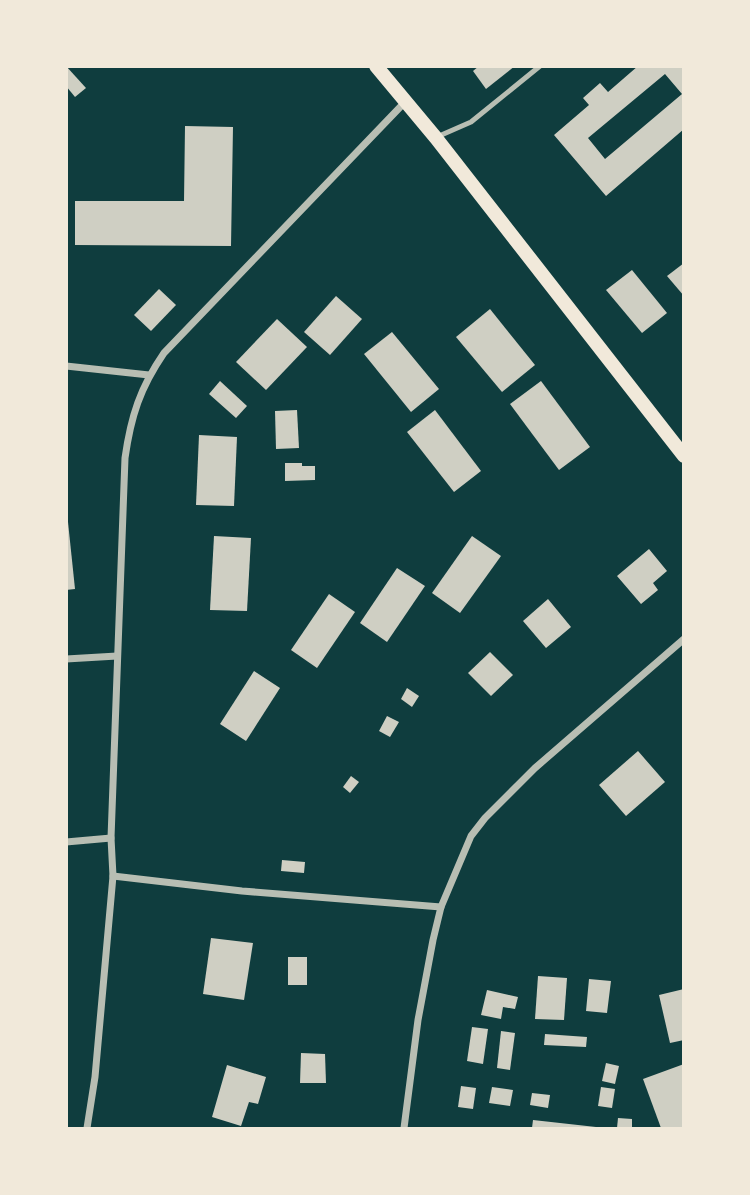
<svg xmlns="http://www.w3.org/2000/svg" width="750" height="1195" viewBox="0 0 750 1195" font-family="Montserrat,sans-serif">
  <style>
    .building { fill: #cfcfc3; fill-rule: evenodd }
    .lines { fill: none; stroke-linecap: round; stroke-linejoin: round }
    .service { stroke: #b8beb3; stroke-width: 5 }
    .minor { stroke: #b8beb3; stroke-width: 7 }
    .secondary { stroke: #f1e9da; stroke-width: 14 }
  </style>
  <rect width="100%" height="100%" fill="#0f3d3e"/>
  <g class="building">
    <polygon points="66,66 86,88 75,97 66,86"/>
    <polygon points="479,66 515,66 486,89 473,71"/>
    <path d="M 638,66 L 684,66 L 684,129 L 606,196 L 554,135 L 589,105 L 583,98 L 600,83 L 608,92 ZM 665,74 L 682,94 L 605,159 L 588,138 Z"/>
    <polygon points="185,126 233,127 231,246 75,245 75,201 184,201"/>
    <polygon points="684,263 684,296 667,276"/>
    <polygon points="632,270 667,313 642,333 606,290"/>
    <polygon points="159,289 176,305 151,331 134,315"/>
    <polygon points="336,296 362,319 330,355 304,332"/>
    <polygon points="490,309 535,365 502,392 456,337"/>
    <polygon points="277,319 307,347 266,390 236,362"/>
    <polygon points="392,332 439,389 411,412 364,354"/>
    <polygon points="220,381 247,406 236,418 209,394"/>
    <polygon points="541,381 590,447 559,470 510,404"/>
    <polygon points="297,410 299,448 276,449 275,411"/>
    <polygon points="435,410 481,471 454,492 407,432"/>
    <polygon points="199,435 237,437 234,506 196,505"/>
    <polygon points="285,463 302,463 302,466 315,466 315,480 285,481"/>
    <polygon points="68,522 75,589 66,590 66,523"/>
    <polygon points="214,536 251,538 247,611 210,610"/>
    <polygon points="472,536 501,556 460,613 432,593"/>
    <polygon points="649,549 667,571 653,583 658,590 641,604 617,576"/>
    <polygon points="397,568 425,586 387,642 360,623"/>
    <polygon points="329,594 355,612 317,668 291,650"/>
    <polygon points="548,599 571,627 546,648 523,621"/>
    <polygon points="490,652 513,675 491,696 468,673"/>
    <polygon points="254,671 280,688 246,741 220,724"/>
    <polygon points="407,688 419,696 412,707 401,699"/>
    <polygon points="387,716 399,722 390,737 379,731"/>
    <polygon points="638,751 665,782 626,816 599,785"/>
    <polygon points="351,776 359,782 350,793 343,787"/>
    <polygon points="282,860 305,862 304,873 281,871"/>
    <polygon points="211,938 253,943 244,1000 203,994"/>
    <rect x="288" y="957" width="19" height="28"/>
    <polygon points="538,976 567,978 564,1020 535,1019"/>
    <polygon points="589,979 611,981 607,1013 586,1011"/>
    <polygon points="684,989 684,1040 670,1043 659,995"/>
    <polygon points="487,990 518,997 515,1009 503,1007 501,1019 481,1015"/>
    <polygon points="472,1027 488,1029 483,1064 467,1061"/>
    <polygon points="501,1031 515,1033 510,1070 497,1068"/>
    <polygon points="545,1034 587,1037 586,1047 544,1045"/>
    <polygon points="301,1053 325,1054 326,1083 300,1083"/>
    <polygon points="606,1063 619,1066 615,1084 602,1081"/>
    <polygon points="684,1064 684,1128 661,1128 643,1079"/>
    <polygon points="227,1065 266,1077 258,1104 249,1102 241,1126 212,1117"/>
    <polygon points="461,1086 476,1088 473,1109 458,1107"/>
    <polygon points="492,1087 513,1090 510,1106 489,1103"/>
    <polygon points="601,1087 615,1089 612,1108 598,1106"/>
    <polygon points="532,1093 550,1095 548,1108 530,1105"/>
    <polygon points="618,1118 632,1119 632,1128 617,1128"/>
    <polygon points="533,1120 596,1127 595,1128 532,1128"/>
  </g>
  <g class="lines">
    <polyline class="service" points="439,136 471,122 540,66"/>
    <g class="minor">
      <polyline points="66,366 149,375"/>
      <polyline points="66,659 117,656"/>
      <polyline points="66,842 111,838"/>
      <polyline points="113,876 242,891 441,907"/>
      <path d="M 87,1128 L 95,1077 L 113,876 L 111,838 L 125,458 C 131,416 140,388 164,353 L 405,102"/>
      <polyline points="404,1128 418,1020 433,940 441,907 471,836 485,818 535,768 684,639"/>
    </g>
    <polyline class="secondary" points="376,66 436,138 684,456"/>
  </g>
  <rect width="750" height="1195" fill="none" stroke="#f1e9da" stroke-width="136"/>
</svg>
